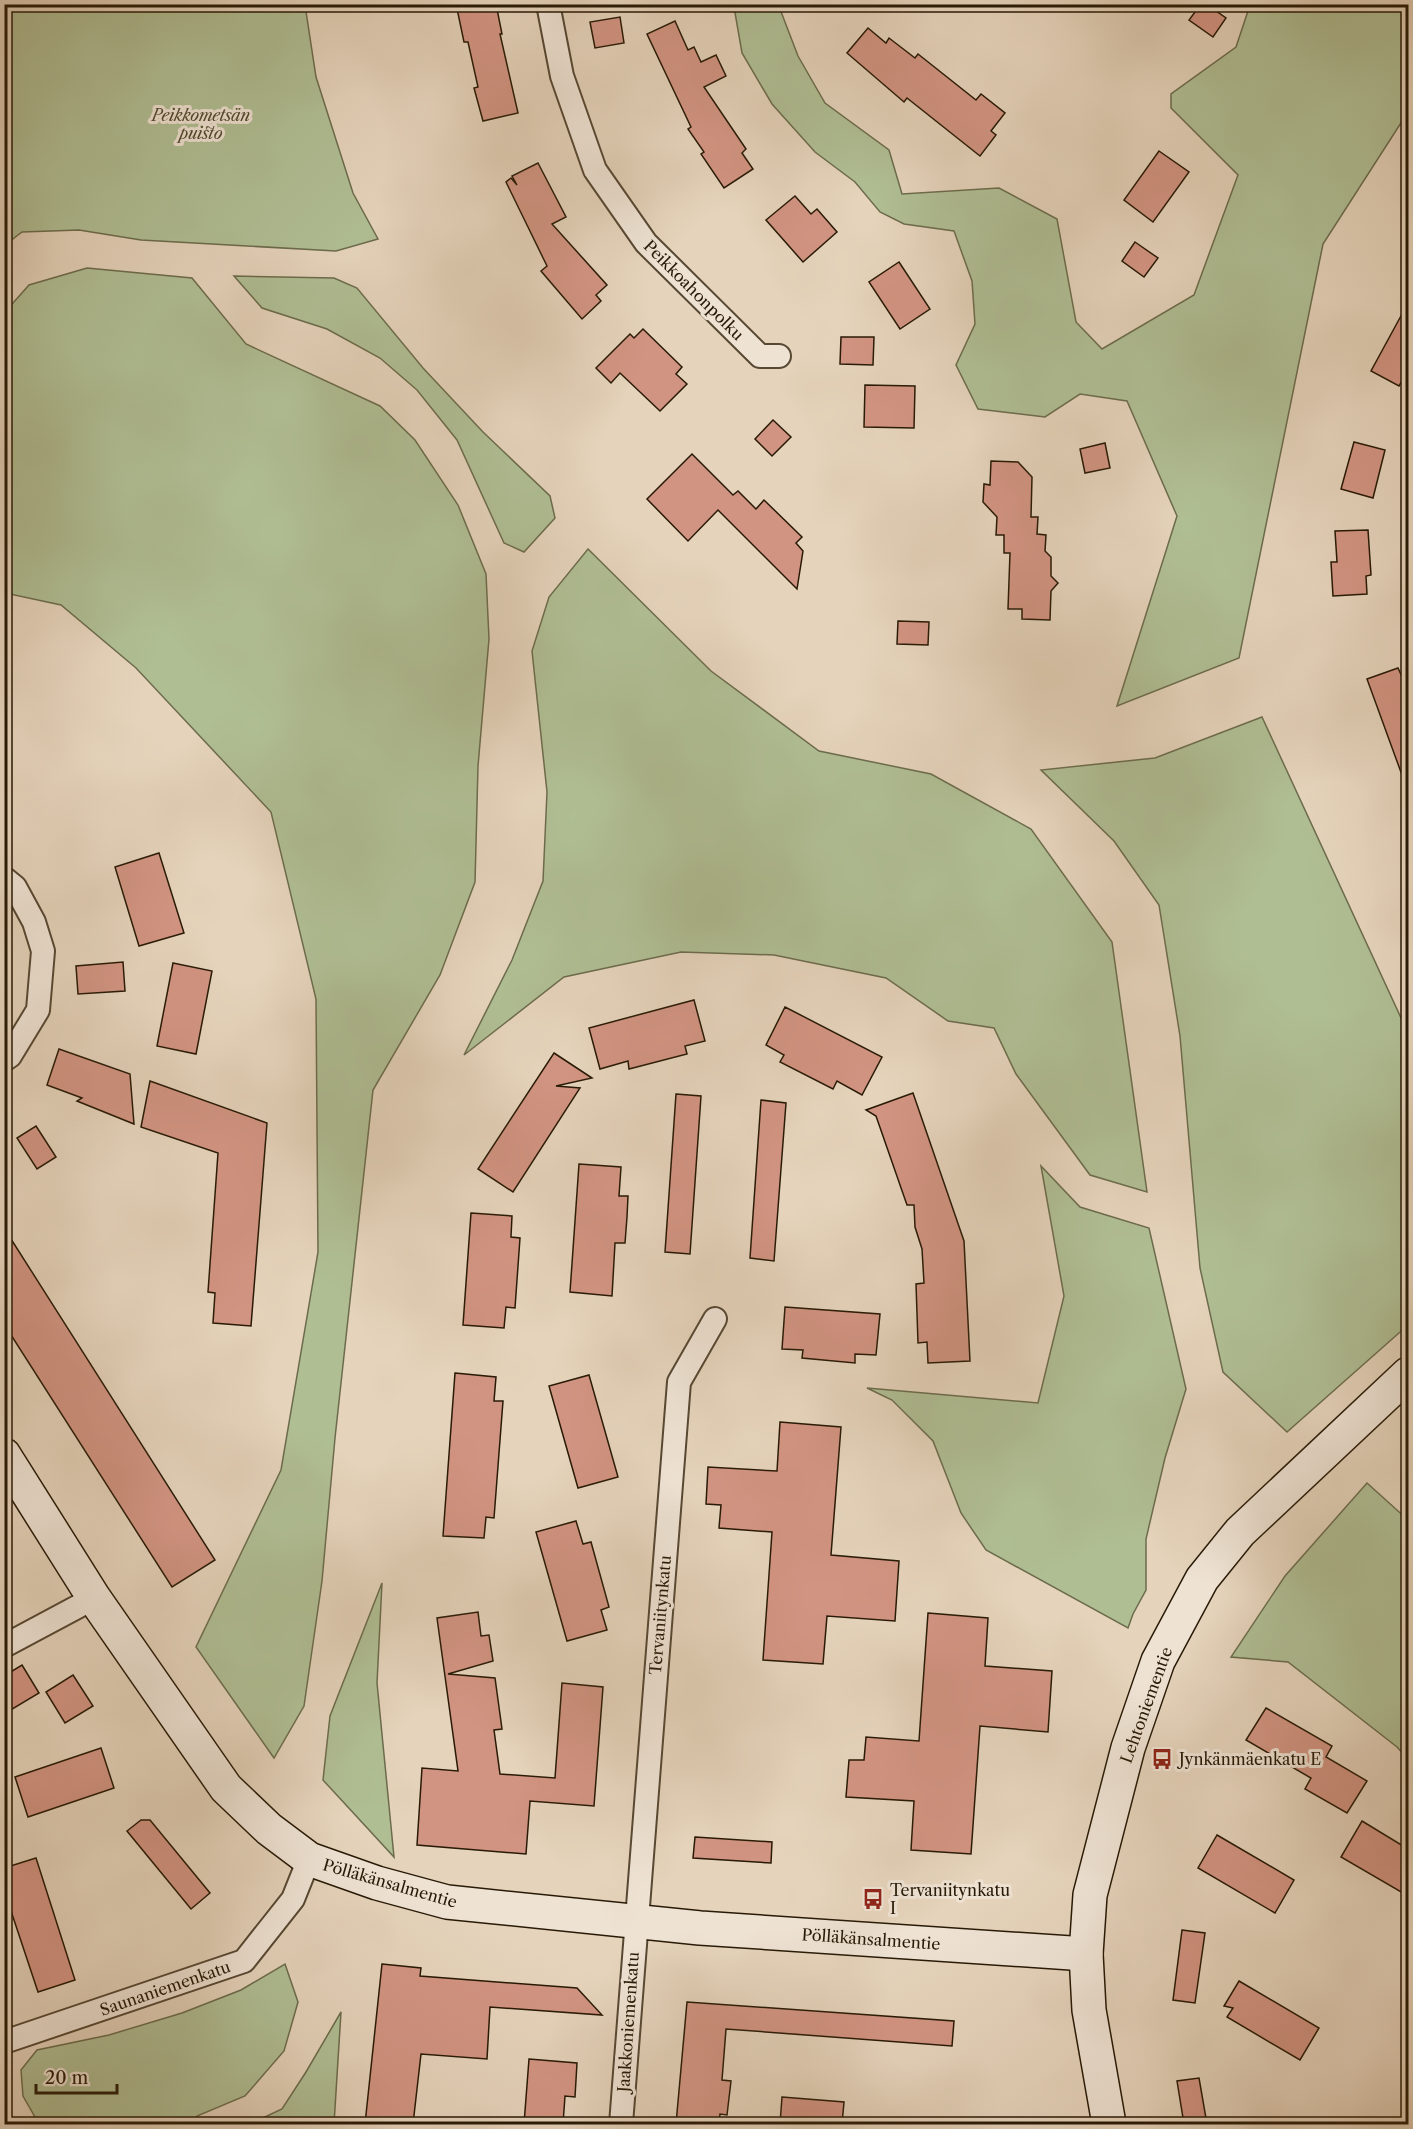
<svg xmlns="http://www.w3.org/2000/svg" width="1413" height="2129" viewBox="0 0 1413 2129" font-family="'Libre Caslon Text',serif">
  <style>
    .green { fill: #b0be94; stroke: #6c6c4d; stroke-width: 1.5 }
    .building { fill: #d29482; stroke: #281a06; stroke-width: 1.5 }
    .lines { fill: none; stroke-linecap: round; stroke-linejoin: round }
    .street-casing { stroke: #574833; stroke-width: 26 }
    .secondary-casing { stroke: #281a06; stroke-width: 36 }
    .street { stroke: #eee2d3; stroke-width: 22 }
    .secondary { stroke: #eee2d3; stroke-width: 33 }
    .labels { text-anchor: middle; stroke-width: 6; stroke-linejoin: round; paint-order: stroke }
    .park-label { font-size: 16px; font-style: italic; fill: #514b31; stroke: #eee2d3 }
    .street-label { font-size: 16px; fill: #281a06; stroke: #eee2d3 }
    .poi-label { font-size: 16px; fill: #281a06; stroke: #eee2d3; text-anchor: start }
  </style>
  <rect width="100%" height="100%" fill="#e5d3bb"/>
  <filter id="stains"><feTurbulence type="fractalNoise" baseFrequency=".00333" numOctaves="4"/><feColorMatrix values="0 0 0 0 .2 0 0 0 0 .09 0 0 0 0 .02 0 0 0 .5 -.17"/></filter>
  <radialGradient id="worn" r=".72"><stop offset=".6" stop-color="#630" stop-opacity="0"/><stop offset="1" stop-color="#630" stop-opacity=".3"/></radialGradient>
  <g class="green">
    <polygon points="769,4 780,9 798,56 825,103 889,150 902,194 999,188 1057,219 1076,322 1102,349 1194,295 1238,175 1171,108 1171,94 1236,47 1250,5 1408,5 1408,112 1323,244 1239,658 1117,706 1177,516 1127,401 1080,394 1045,417 978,409 956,365 975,324 972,281 954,231 904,224 880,212 855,182 815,152 772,104 742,53 734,7 741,5"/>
    <polygon points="4,5 305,5 316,77 353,193 378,239 336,251 141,240 79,230 22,232 5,245"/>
    <polygon points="87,268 192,278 246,344 380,406 415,440 458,505 486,574 489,639 478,766 475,882 440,975 373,1090 335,1438 322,1581 304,1706 274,1758 196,1647 281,1470 318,1252 316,999 271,812 136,668 61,605 5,593 5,312 29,285"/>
    <polygon points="234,276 334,278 357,288 423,368 483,432 550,496 555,518 524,552 504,543 457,440 417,390 380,358 327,329 262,308"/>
    <polygon points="588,549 711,671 819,751 931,774 1031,829 1112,942 1147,1192 1090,1175 1016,1074 994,1028 948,1021 886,978 774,955 681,952 564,977 464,1055 512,960 543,881 547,792 532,651 549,597"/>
    <polygon points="1262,717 1408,1033 1408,1325 1287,1432 1223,1372 1200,1268 1180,1036 1159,905 1114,841 1041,770 1155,758"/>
    <polygon points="1041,1166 1080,1207 1149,1228 1186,1389 1165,1458 1146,1539 1146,1590 1133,1614 1128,1628 986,1550 961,1513 933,1441 892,1400 867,1388 1038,1403 1064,1296"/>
    <polygon points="1367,1483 1408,1520 1408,1759 1397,1747 1288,1662 1231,1657 1285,1576"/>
    <polygon points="382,1583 377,1683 394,1857 323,1780 330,1716"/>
    <polygon points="285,1964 298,2002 284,2051 245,2096 197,2116 193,2124 39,2124 23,2096 21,2070 37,2050 109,2035 182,2013 241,1990"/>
    <polygon points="341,2012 334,2124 250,2124 282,2109 306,2072"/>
  </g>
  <g class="building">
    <polygon points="456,4 496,4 502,34 500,34 518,113 483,121 474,88 478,87 468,42 464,42"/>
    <polygon points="1201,4 1206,4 1226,18 1213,37 1189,20"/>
    <polygon points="620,17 624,43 595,48 590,22"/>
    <polygon points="675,21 688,50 694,47 701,62 716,55 726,76 704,87 746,149 742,153 753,169 724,188 701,154 704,152 688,129 691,127 647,34"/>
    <polygon points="868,28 886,43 889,38 915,58 918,54 976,100 981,94 1005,113 991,131 996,135 980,156 907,98 904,102 847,53"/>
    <polygon points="1159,151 1189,172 1153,222 1124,200"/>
    <polygon points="538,163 566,217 552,224 607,285 596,295 601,301 582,319 541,271 547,266 506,182 511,178 517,185 512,176"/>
    <polygon points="795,196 811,214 817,209 837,232 803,262 766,220"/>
    <polygon points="1135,242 1158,258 1144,277 1122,261"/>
    <polygon points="899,262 930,309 900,329 869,282"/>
    <polygon points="1408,303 1408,370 1399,386 1371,371"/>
    <polygon points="643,329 682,367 676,374 687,384 660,411 620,373 611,383 596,368 630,334 634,338"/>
    <polygon points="841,337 874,337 873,365 840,364"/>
    <polygon points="865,385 915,386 914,428 864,427"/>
    <polygon points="773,420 791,437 772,456 755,439"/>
    <polygon points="1354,442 1385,450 1373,498 1341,489"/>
    <polygon points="1105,443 1110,468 1085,473 1080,449"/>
    <polygon points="692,454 733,495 738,491 756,509 764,500 802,537 796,543 803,551 797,589 718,510 688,541 647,499"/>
    <polygon points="991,461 1018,462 1032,477 1031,517 1038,517 1037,534 1046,535 1045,551 1051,557 1051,576 1058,583 1051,591 1050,620 1022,619 1022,609 1008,609 1010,553 1004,553 1004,535 996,535 997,517 983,502 984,484 990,485"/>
    <polygon points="1368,530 1371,575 1366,576 1367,594 1333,596 1331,562 1337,562 1335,531"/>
    <polygon points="898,621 929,622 928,645 897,644"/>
    <polygon points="1398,668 1404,681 1408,680 1408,786 1406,786 1367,679"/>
    <polygon points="159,853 184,933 139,946 115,867"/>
    <polygon points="123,962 125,991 78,994 76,966"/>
    <polygon points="173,963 212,971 196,1054 157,1046"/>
    <polygon points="694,1000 705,1041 685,1046 687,1054 629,1069 628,1061 600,1069 589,1028"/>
    <polygon points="785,1007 882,1057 862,1095 837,1081 833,1089 780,1062 784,1055 766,1045"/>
    <polygon points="59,1049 130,1074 134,1124 77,1101 82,1098 47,1085"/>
    <polygon points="554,1053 592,1078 556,1086 580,1088 513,1192 478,1169"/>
    <polygon points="150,1081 267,1123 251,1326 213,1323 215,1293 208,1292 218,1153 141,1127"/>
    <polygon points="913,1093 964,1241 970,1361 928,1363 927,1342 918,1343 916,1284 924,1283 922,1249 915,1227 914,1205 907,1205 876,1116 866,1110"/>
    <polygon points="676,1094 701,1096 690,1254 665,1252"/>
    <polygon points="761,1100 786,1103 774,1261 750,1258"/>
    <polygon points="36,1126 56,1157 37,1169 17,1138"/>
    <polygon points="579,1164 621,1167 619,1196 628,1196 627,1217 625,1243 615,1243 612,1296 570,1292"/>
    <polygon points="471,1213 512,1216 511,1237 520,1238 515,1308 506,1307 504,1328 463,1325"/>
    <polygon points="4,1228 215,1560 172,1587 4,1324"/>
    <polygon points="785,1307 880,1314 876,1355 855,1354 855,1363 802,1358 803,1350 782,1349"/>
    <polygon points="455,1373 496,1377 494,1401 503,1401 494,1518 486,1517 484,1538 443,1536"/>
    <polygon points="589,1375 618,1477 578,1488 549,1386"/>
    <polygon points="780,1422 841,1427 831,1555 899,1561 895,1621 827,1616 823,1664 763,1660 772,1532 719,1528 721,1505 706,1504 708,1467 777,1471"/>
    <polygon points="576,1521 583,1544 591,1542 609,1607 601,1610 607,1630 567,1641 536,1532"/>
    <polygon points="478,1612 481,1636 489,1635 493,1661 448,1674 495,1678 502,1729 494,1730 500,1774 555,1778 562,1683 603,1687 594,1806 530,1801 526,1854 417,1845 422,1768 458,1771 437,1618"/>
    <polygon points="928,1613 988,1618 985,1666 1052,1671 1048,1732 980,1726 971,1854 911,1850 914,1801 846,1797 849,1760 864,1760 866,1737 919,1741"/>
    <polygon points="22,1665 39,1693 4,1714 4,1676"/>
    <polygon points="73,1675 93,1706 65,1723 46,1692"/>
    <polygon points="1266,1708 1332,1746 1326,1757 1367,1781 1347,1813 1305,1789 1311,1778 1246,1740"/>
    <polygon points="101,1748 114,1788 28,1817 15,1777"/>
    <polygon points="141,1820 150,1820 210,1893 191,1909 127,1831"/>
    <polygon points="1362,1821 1408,1849 1408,1896 1341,1857"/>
    <polygon points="1217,1835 1294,1880 1275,1913 1198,1868"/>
    <polygon points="695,1837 772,1842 771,1863 693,1858"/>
    <polygon points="36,1858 75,1980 38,1992 4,1890 4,1868"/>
    <polygon points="1182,1930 1205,1933 1195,2003 1173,2000"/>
    <polygon points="382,1964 421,1968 420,1976 577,1988 602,2015 490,2007 487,2059 421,2054 413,2124 365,2124"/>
    <polygon points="1239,1981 1319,2028 1300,2060 1227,2017 1233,2008 1224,2006"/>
    <polygon points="687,2002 954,2021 952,2046 726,2029 722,2080 731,2081 727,2115 720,2114 719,2124 676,2124"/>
    <polygon points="529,2059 577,2063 575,2097 565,2096 563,2124 524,2124"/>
    <polygon points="1199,2078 1207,2124 1184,2124 1177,2081"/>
    <polygon points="782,2097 844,2102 842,2124 780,2124"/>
  </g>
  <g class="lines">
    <defs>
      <g id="street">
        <polyline points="548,4 562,76 595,170 646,243 760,356 779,356"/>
        <polyline points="4,878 15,887 34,922 43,951 38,1010 10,1056 4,1060"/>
        <polyline points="4,1646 94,1598"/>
        <polyline points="4,2042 244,1961 293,1899 309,1859"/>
        <polyline points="621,2124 679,1382 715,1319"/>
      </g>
      <g id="secondary">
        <polyline points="4,1455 94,1598 226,1788 269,1829 309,1859 377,1883 447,1902 700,1928 1086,1954"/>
        <polyline points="1109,2124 1089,2010 1086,1954 1090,1895 1128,1748 1158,1661 1202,1579 1240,1532 1408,1374"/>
      </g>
    </defs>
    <use href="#street" class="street-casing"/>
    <use href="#secondary" class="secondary-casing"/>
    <use href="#street" class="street"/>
    <use href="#secondary" class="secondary"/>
  </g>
  <defs>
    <symbol id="bus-bare" viewBox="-9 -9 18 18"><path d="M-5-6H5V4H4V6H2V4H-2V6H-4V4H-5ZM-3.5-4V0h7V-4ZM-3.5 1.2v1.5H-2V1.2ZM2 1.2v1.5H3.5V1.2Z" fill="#8f2418" stroke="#eee2d3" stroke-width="2.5" paint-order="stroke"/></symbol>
  </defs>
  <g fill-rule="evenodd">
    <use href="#bus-bare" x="1147" y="1744" width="30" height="30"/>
    <use href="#bus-bare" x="858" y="1884" width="30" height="30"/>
  </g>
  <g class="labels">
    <g class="park-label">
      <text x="201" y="121">Peikkometsän<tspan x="201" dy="18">puisto</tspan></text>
    </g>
    <g class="street-label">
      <text transform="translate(694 290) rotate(45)" y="6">Peikkoahonpolku</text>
      <text transform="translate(660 1615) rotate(-85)" y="6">Tervaniitynkatu</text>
      <text transform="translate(1146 1705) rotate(-70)" y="6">Lehtoniementie</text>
      <text transform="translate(390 1883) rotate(16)" y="6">Pölläkänsalmentie</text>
      <text transform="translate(871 1939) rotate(4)" y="6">Pölläkänsalmentie</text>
      <text transform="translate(165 1988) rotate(-19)" y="6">Saunaniemenkatu</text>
      <text transform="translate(628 2022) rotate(-86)" y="6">Jaakkoniemenkatu</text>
    </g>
    <g class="poi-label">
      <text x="1179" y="1765">Jynkänmäenkatu E</text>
      <text x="890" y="1896">Tervaniitynkatu<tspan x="890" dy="18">I</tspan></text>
    </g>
  </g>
  <rect width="1413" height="2129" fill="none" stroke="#e5d3bb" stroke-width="24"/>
  <rect x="6" y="6" width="1401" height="2117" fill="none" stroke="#281a06" stroke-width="3"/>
  <rect x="12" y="12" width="1389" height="2105" fill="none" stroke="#281a06" stroke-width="1.5"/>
  <path d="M36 2084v9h81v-9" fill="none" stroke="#281a06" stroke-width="3"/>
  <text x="45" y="2084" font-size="18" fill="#281a06" stroke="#eee2d3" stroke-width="4.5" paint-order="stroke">20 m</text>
  <rect width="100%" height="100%" filter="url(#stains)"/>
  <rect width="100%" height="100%" fill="url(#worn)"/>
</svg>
